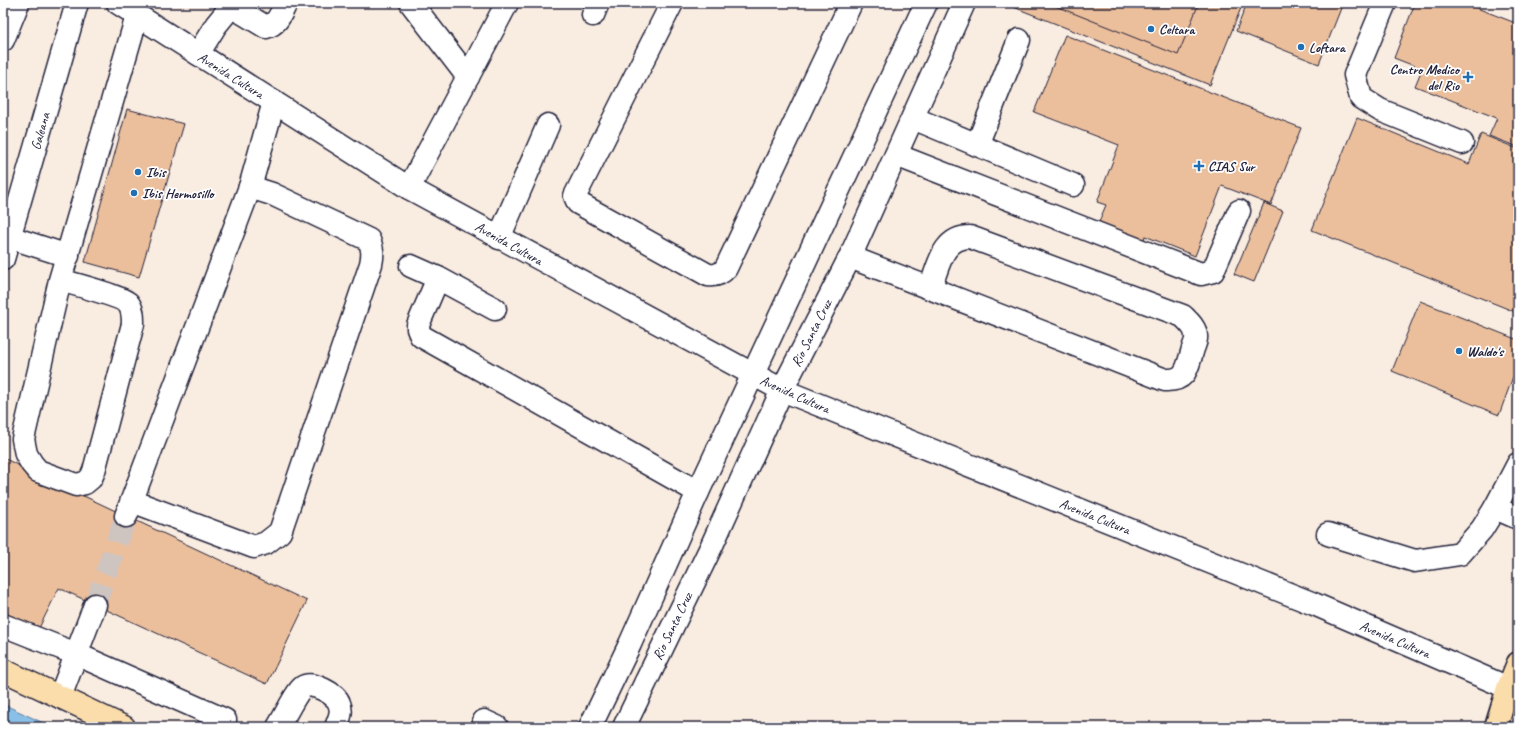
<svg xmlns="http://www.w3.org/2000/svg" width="1521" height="730" viewBox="0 0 1521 730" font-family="Caveat,sans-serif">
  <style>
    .water { fill: #8abfe7; stroke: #6080a2 }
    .building { fill: #ecbf9c; stroke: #22223b }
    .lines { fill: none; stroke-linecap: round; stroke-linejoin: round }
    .minor-tunnel { stroke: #cec4c0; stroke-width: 22; stroke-dasharray: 22 11; stroke-linecap: butt }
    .minor-casing { stroke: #22223b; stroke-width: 25 }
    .major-casing { stroke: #22223b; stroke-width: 25 }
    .minor { stroke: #fff; stroke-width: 22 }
    .major { stroke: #fbddab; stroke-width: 22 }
    .poi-dot { fill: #1f6fb2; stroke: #fff; stroke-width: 1.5 }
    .labels { text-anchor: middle; stroke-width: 3.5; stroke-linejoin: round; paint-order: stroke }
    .poi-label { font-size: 14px; font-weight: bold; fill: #22223b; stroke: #fff; text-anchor: start }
    .street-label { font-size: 14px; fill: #22223b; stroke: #fff }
  </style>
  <rect width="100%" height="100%" fill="#f9ece1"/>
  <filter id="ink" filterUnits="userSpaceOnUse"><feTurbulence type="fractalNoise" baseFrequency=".025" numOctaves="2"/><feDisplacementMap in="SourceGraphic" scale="8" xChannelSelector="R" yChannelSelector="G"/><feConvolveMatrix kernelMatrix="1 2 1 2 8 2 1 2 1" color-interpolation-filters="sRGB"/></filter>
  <g filter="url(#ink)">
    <polygon class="water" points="3,704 52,727 3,727"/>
    <g class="building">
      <polygon points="1012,3 1243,3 1210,85 1011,6"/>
      <polygon points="1048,3 1199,3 1178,55"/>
      <polygon points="1247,3 1343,3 1319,64 1236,31"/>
      <polygon points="1415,3 1464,3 1518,24 1518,147 1489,136 1497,118 1415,86 1422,69 1394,58"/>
      <polygon points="1065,35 1301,128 1271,205 1222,186 1195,256 1145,236 1143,242 1098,224 1106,205 1097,202 1119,145 1034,112"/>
      <polygon points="127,109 184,124 139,277 85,262"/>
      <polygon points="1357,118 1469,164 1481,134 1518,149 1518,313 1312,230"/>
      <polygon points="1264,203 1283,211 1254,282 1234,274"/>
      <polygon points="1420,301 1518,340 1518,363 1499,415 1392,371"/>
      <polygon points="3,458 307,601 267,684 59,588 36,634 3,618"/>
    </g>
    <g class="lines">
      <polyline class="minor-tunnel" points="95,605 126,516"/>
      <defs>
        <g id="minor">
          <polyline points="118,3 409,188 782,390 1314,604 1518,692"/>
          <path d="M 226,3 L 266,27 C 278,24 281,13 286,3"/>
          <polyline points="411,3 468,77"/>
          <path d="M 672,3 L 575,196 L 578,203 L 708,275 C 716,276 721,274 726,268 L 851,3"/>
          <polyline points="1385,3 1355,75 1361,98 1380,110 1462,143"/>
          <polyline points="593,15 598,3"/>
          <polyline points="3,40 18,3"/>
          <polyline points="198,54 216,25 234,3"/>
          <polyline points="913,118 1073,185"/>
          <polyline points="977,145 1019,40"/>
          <polyline points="896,155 1201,274 1213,271 1239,211"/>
          <polyline points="250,187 274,102"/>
          <polyline points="409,188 507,3"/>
          <polyline points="9,237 68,256"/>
          <polyline points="499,238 548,125"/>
          <path d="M 850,257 L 1165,380 C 1186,381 1187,369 1192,352 C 1193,347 1197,341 1196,336 C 1196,328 1188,321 1183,316 L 970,237 C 942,237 939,266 930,288"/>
          <polyline points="3,259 77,3"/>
          <polyline points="411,266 438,278 495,309"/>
          <polyline points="438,278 418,325 418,329 421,336 698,492"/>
          <path d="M 60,280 C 74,284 120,296 128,303 C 133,309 133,317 133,324 L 94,471 L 91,478 L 85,483 L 76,485 L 38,471 L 32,464 L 26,454 L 23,439 L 60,280 L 137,16"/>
          <polyline points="1518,464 1495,508 1518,518"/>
          <path d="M 126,516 L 250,187 L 272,194 L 369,240 C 373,249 373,255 371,264 L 280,532 L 266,543 L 254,547 L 132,501"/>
          <polyline points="1328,534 1415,561 1460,554 1482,529 1495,508"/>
          <polyline points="3,625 76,654 225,720"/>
          <polyline points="60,697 95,605"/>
          <polyline points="484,721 497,727"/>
          <path d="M 278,727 C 284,718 296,692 303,687 C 312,681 336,694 339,703 C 343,712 339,719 336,727"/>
          <polyline points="590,727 630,644 698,492 926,3"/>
          <polyline points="624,727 712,545 782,390 850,257 964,3"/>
        </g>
        <g id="major">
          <polyline points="3,670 124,727"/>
          <polyline points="1496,727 1508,688 1518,663"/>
        </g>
      </defs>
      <use href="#minor" class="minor-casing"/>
      <use href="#major" class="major-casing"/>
      <use href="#minor" class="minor"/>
      <use href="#major" class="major"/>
    </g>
  </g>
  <g class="poi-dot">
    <circle cx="1151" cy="29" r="4"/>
    <circle cx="1301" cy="47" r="4"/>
    <path d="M1466 71h4v4h4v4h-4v4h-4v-4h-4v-4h4z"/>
    <path d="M1197 160h4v4h4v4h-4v4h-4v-4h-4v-4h4z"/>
    <circle cx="138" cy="172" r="4"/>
    <circle cx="134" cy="193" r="4"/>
    <circle cx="1459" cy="351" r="4"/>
  </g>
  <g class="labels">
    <g class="poi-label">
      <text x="1159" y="34">Celtara</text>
      <text x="1309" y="52">Loftara</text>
      <text x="1459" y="74" text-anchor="end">Centro Medico<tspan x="1459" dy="16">del Rio</tspan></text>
      <text x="1208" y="171">CIAS Sur</text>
      <text x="146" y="177">Ibis</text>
      <text x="142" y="198">Ibis Hermosillo</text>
      <text x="1467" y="356">Waldo's</text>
    </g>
    <g class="street-label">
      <text transform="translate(231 75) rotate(32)" y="5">Avenida Cultura</text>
      <text transform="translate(40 131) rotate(-74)" y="5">Galeana</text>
      <text transform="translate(509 243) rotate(29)" y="5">Avenida Cultura</text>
      <text transform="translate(811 333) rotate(-63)" y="5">Rio Santa Cruz</text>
      <text transform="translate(795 394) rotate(24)" y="5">Avenida Cultura</text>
      <text transform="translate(1095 516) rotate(22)" y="5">Avenida Cultura</text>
      <text transform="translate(672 626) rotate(-64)" y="5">Rio Santa Cruz</text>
      <text transform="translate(1395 639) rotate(23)" y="5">Avenida Cultura</text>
    </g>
  </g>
  <rect width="1521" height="730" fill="none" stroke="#fff" stroke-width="16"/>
  <rect x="8" y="8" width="1505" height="714" fill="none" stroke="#22223b" stroke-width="1.5" filter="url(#ink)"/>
</svg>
